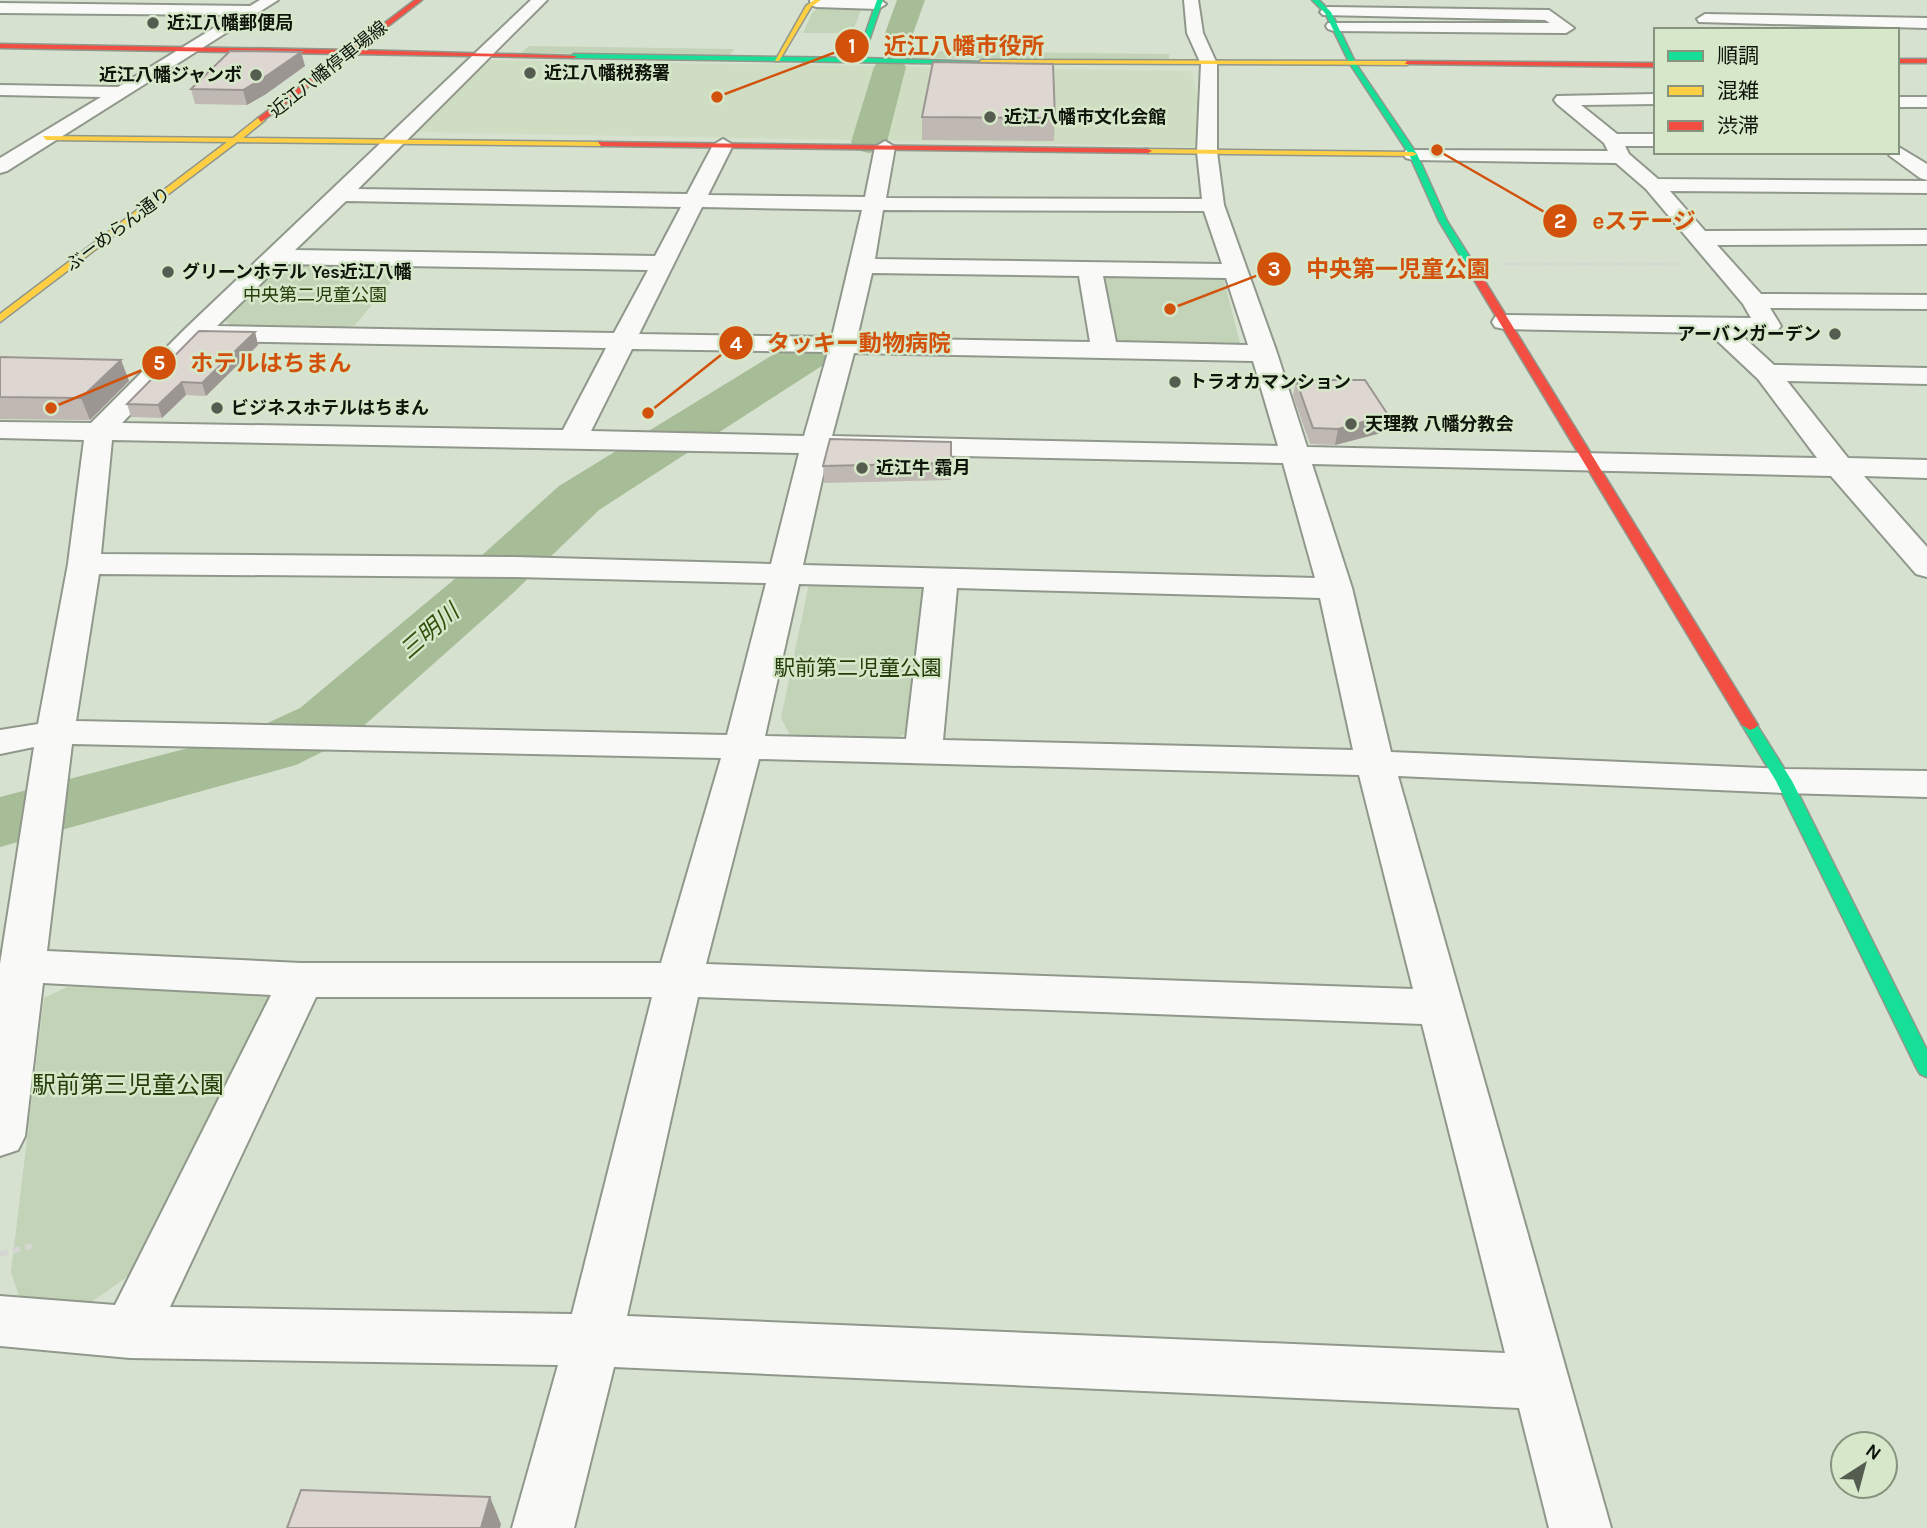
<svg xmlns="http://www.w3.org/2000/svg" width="1927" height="1528" viewBox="0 0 1927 1528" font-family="Karla,'Noto Sans JP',sans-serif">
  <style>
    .built { fill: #cfdec3 }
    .green { fill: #c3d3b8 }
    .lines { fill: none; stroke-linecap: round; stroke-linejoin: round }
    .river { fill: #a7bd97; fill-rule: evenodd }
    .street-casing { stroke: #90978b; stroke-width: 4 }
    .fast-casing { stroke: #90978b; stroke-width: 3 }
    .slow-casing { stroke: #90978b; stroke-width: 3 }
    .jam-casing { stroke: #90978b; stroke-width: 3 }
    .path-far1 { stroke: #d3d6d1; stroke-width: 2.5; stroke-dasharray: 2.5 2; stroke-linecap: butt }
    .path { stroke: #d3d6d1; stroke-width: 6; stroke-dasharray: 8 5; stroke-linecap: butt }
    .street { fill: #f9faf8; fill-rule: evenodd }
    .fast { fill: #16e098; fill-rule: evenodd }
    .slow { fill: #ffcf43; fill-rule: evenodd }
    .jam { fill: #f24e42; fill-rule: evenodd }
    .wall { fill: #bfb8b3 }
    .shaded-wall { fill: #9b9692 }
    .building { fill: #ded6d0; stroke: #9b9692; stroke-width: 2 }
    .poi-dot { fill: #555c50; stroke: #d6e7ca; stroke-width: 2.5 }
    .labels { text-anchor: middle; stroke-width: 5; stroke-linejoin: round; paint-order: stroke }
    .far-poi-label { font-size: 18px; font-weight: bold; fill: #0f150b; stroke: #d6e7ca; text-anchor: start }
    .far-street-label { font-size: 18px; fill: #0f150b; stroke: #d6e7ca }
    .far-park-label { font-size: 18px; fill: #253d09; stroke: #d6e7ca }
    .park-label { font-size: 21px; fill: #253d09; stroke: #d6e7ca }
    .water-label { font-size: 23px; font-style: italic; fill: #305009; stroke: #d6e7ca }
    .near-park-label { font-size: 24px; fill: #253d09; stroke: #d6e7ca }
    .leader { fill: none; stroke: #d2520c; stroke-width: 2.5 }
    .callout-dot { fill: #d2520c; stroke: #d6e7ca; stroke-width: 2.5 }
    .mark-label { font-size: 21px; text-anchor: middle; font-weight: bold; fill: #fff }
    .callout-label { font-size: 23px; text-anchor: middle; font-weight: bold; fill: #d2520c; stroke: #d6e7ca; stroke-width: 5; stroke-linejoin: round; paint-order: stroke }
  </style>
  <rect width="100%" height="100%" fill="#d7e1d0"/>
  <polygon class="built" points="481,60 1191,71 1212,147 411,132"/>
  <g class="green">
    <polygon points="821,6 857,7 861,10 852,33 803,33 812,13"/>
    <polygon points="529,46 734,49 729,56 521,53"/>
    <polygon points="912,51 1169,54 1169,61 910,58"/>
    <polygon points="297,261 405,266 355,325 342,329 232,326 225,321 281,265"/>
    <polygon points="1102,275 1223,276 1240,343 1117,341"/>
    <polygon points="809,584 915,584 932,591 916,728 897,738 790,735 781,718"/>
    <polygon points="67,987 265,992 278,1006 134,1272 87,1305 20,1299 11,1272 44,998"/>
  </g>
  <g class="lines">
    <g class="river">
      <polygon points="897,0 925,0 910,42 899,45 888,42 884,36"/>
      <polygon points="890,57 901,60 906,67 887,142 882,150 869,153 856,150 851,142 874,67 879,60"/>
      <polygon points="814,336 831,340 838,350 831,360 599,510 513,593 350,738 296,765 0,847 0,797 246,733 300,708 469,567 559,486 797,340"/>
    </g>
    <defs>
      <g id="street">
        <polygon points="260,0 278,0 7,171 0,173 0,158 101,97 0,95 0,85 118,87 235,15 0,13 0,3 250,6"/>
        <path d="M 531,0 L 547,0 L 358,189 L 687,194 L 713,145 L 723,139 L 733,145 L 708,195 L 865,197 L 875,147 L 885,141 L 895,147 L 886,198 L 1202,199 L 1197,152 L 1201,64 L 1187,33 L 1184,0 L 1198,0 L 1203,33 L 1217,64 L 1217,152 L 1224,205 L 1277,353 L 1307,447 L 1817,458 L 1758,379 L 1709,333 L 1504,329 L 1495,327 L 1492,322 L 1495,317 L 1504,315 L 1751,318 L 1743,304 L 1646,189 L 1616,163 L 1413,160 L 1406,158 L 1403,154 L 1406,150 L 1608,151 L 1604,143 L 1557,104 L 1554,100 L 1557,96 L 1656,94 L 1656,104 L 1581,105 L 1617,134 L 1656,134 L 1656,146 L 1625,146 L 1629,154 L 1658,179 L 1927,181 L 1927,193 L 1670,191 L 1705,231 L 1927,230 L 1927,244 L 1717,245 L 1761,294 L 1927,295 L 1927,309 L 1770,308 L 1781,326 L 1777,331 L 1739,333 L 1774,365 L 1927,368 L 1927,384 L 1787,381 L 1848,458 L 1927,460 L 1927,478 L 1864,476 L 1927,547 L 1927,577 L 1916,574 L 1831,476 L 1312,464 L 1352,588 L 1391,752 L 1784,769 L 1927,771 L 1927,797 L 1784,793 L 1398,776 L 1611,1528 L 1549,1528 L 1519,1408 L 614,1367 L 574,1528 L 512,1528 L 558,1365 L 130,1358 L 0,1346 L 0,1296 L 115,1305 L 271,995 L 43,983 L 25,1136 L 18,1150 L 0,1156 L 0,964 L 34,747 L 0,754 L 0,730 L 38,724 L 68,564 L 84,440 L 0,438 L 0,422 L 91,423 L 186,328 ZM 346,201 L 681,207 L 655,256 L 295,250 ZM 702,207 L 862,210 L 832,337 L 639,334 ZM 883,210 L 1204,211 L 1222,264 L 875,259 ZM 281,264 L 648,270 L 614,333 L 217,326 ZM 872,273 L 1079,276 L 1090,342 L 857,338 ZM 1103,276 L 1226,278 L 1248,345 L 1116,342 ZM 202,340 L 204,341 L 606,348 L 563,430 L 122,423 ZM 632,349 L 828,352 L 804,436 L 591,431 ZM 854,353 L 1253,361 L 1278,446 L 832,436 ZM 112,440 L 799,453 L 771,564 L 515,557 L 101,554 ZM 828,453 L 1283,463 L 1315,578 L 803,565 ZM 99,574 L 515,577 L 766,583 L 727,735 L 76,721 ZM 799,584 L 924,587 L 906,739 L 765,736 ZM 957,588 L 1320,598 L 1353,750 L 943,740 ZM 72,744 L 721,758 L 661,963 L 301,963 L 47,951 ZM 759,759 L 1359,775 L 1413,989 L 706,964 ZM 316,997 L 652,997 L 572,1314 L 170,1307 ZM 698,997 L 1422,1024 L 1505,1353 L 627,1316 Z"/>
        <polygon points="810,0 880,0 886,4 878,9 816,7 811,5"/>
        <polygon points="1328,7 1549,10 1574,28 1566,33 1334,31 1328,29 1326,26 1328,23 1550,23 1545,20 1323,15 1320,12 1323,9"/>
        <polygon points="1705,14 1927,18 1927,28 1699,22 1697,19"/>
        <rect x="1897" y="97" width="30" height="10"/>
        <polygon points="1897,146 1927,164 1927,180 1920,178 1890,156 1887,152 1897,152"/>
      </g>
      <g id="fast">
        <polygon points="877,0 883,0 863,58 984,62 981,64 574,58 571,56 574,54 857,58"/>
        <polygon points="1312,0 1319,0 1331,12 1356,64 1417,154 1447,221 1478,270 1476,272 1470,272 1439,221 1409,154 1350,64 1325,13"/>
        <polygon points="1750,720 1755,722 1792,781 1927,1050 1927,1077 1920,1074 1917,1069 1776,781 1742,725"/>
      </g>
      <g id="slow">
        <polygon points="814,0 821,0 811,7 779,61 775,61 806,6"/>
        <polygon points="981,60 1407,61 1410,63 1407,65 979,63"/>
        <polygon points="258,118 265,120 243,138 601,142 605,144 601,146 237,142 0,322 0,314 227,142 46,140 43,136 233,138"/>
        <polygon points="1145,149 1413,152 1417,154 1413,156 1148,153"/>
      </g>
      <g id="jam">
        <polygon points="415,0 422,0 357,50 577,56 574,58 352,54 261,122 258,118 344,54 0,48 0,44 349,50"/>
        <rect x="1897" y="59" width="30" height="4"/>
        <polygon points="1407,61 1656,63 1656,67 1405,64"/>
        <polygon points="598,142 1148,149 1152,151 1148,153 601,146"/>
        <polygon points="1470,268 1478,270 1758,725 1755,728 1750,730 1742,725 1468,270"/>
      </g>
    </defs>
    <use href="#street" class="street-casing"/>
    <use href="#fast" class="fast-casing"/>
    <use href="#slow" class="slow-casing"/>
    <use href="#jam" class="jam-casing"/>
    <polyline class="path-far1" points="1504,264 1681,264"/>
    <polyline class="path" points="0,1254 32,1246"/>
    <use href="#street" class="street"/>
    <use href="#fast" class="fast"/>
    <use href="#slow" class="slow"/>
    <use href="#jam" class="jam"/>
  </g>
  <g class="wall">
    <polygon points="301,52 305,66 266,94 247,105 195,104 191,89"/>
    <polygon points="922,117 1055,118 1054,141 922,140"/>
    <polygon points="255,332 258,345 206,396 186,395 162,418 131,417 127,404"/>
    <polygon points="0,357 121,360 129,381 90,420 0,419"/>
    <polygon points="1296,380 1388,415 1385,432 1335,445 1310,444 1293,396"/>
    <polygon points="951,442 951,480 824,483 823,466"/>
  </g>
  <g class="shaded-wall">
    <polygon points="301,52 305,66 266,94 247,105 243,90"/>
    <polygon points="255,332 258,345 206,396 202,383"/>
    <polygon points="121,360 129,381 90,420 81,398"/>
    <polygon points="182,382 186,395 162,418 158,405"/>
    <polygon points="1388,415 1385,432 1335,445 1338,429"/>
    <polygon points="490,1497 501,1524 500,1528 481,1528"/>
  </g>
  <g class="building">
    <polygon points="230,51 301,52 262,79 243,90 191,89"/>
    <polygon points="933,62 1053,64 1055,118 922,117"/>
    <polygon points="199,331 255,332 202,383 182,382 158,405 127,404"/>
    <polygon points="0,357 121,360 81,398 0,397"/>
    <polygon points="1296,380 1365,380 1388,415 1338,429 1313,428"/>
    <polygon points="830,439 951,442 951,463 823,466"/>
    <polygon points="301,1490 490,1497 481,1528 287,1528"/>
  </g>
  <g class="poi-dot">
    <circle cx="153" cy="23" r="7"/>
    <circle cx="530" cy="73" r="7"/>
    <circle cx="256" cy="75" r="7"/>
    <circle cx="990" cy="117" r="7"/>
    <circle cx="168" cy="272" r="7"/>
    <circle cx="1835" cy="334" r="7"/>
    <circle cx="1175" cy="382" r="7"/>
    <circle cx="217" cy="408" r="7"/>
    <circle cx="1351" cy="424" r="7"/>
    <circle cx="862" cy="468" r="7"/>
  </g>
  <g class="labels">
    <g class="far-poi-label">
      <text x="167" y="29">近江八幡郵便局</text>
      <text x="544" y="79">近江八幡税務署</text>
      <text x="242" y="81" text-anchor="end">近江八幡ジャンボ</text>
      <text x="1004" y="123">近江八幡市文化会館</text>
      <text x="182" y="278">グリーンホテル Yes近江八幡</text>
      <text x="1821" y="340" text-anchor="end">アーバンガーデン</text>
      <text x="1189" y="388">トラオカマンション</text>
      <text x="231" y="414">ビジネスホテルはちまん</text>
      <text x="1365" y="430">天理教 八幡分教会</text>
      <text x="876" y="474">近江牛 霜月</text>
    </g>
    <g class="far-street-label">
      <text transform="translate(328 69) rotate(-38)" y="6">近江八幡停車場線</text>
      <text transform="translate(118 229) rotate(-37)" y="6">ぶーめらん通り</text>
    </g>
    <g class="far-park-label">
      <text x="315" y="301">中央第二児童公園</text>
    </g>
    <g class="park-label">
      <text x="858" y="675">駅前第二児童公園</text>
    </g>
    <g class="water-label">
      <text transform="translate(429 631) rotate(-41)" y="8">三明川</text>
    </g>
    <g class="near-park-label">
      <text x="128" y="1093">駅前第三児童公園</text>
    </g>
  </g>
  <path class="leader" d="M717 97L852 46M1437 150L1560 221M1170 309L1274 269M648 413L736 343M51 408L159 363"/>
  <g class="callout-dot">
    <circle cx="717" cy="97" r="7"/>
    <circle cx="1437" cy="150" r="7"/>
    <circle cx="1170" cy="309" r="7"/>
    <circle cx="648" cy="413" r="7"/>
    <circle cx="51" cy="408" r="7"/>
    <circle cx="852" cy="46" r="18"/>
    <circle cx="1560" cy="221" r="18"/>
    <circle cx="1274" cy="269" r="18"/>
    <circle cx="736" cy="343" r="18"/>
    <circle cx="159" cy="363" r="18"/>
  </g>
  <g class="mark-label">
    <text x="852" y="53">1</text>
    <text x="1560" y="228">2</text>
    <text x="1274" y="276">3</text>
    <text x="736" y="351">4</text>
    <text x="159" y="370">5</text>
  </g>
  <g class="callout-label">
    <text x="964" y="54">近江八幡市役所</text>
    <text x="1644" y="229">eステージ</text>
    <text x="1398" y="277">中央第一児童公園</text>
    <text x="859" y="351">タッキー動物病院</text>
    <text x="271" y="371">ホテルはちまん</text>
  </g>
  <rect x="1654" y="28" width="245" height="126" fill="#d6e7ca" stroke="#86937e" stroke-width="2"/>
  <rect x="1668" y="51" width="35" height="10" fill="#16e098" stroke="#86937e" stroke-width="2"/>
  <text x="1717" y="63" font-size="21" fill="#0f150b">順調</text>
  <rect x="1668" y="86" width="35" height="10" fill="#ffcf43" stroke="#86937e" stroke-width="2"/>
  <text x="1717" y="98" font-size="21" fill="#0f150b">混雑</text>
  <rect x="1668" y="121" width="35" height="10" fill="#f24e42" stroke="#86937e" stroke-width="2"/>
  <text x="1717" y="133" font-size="21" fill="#0f150b">渋滞</text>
  <g transform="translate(1864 1465) rotate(36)"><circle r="33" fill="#d6e7ca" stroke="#86937e" stroke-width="2"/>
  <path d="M0-5L12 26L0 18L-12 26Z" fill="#555c50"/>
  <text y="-10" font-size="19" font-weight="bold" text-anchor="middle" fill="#0f150b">N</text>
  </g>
</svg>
